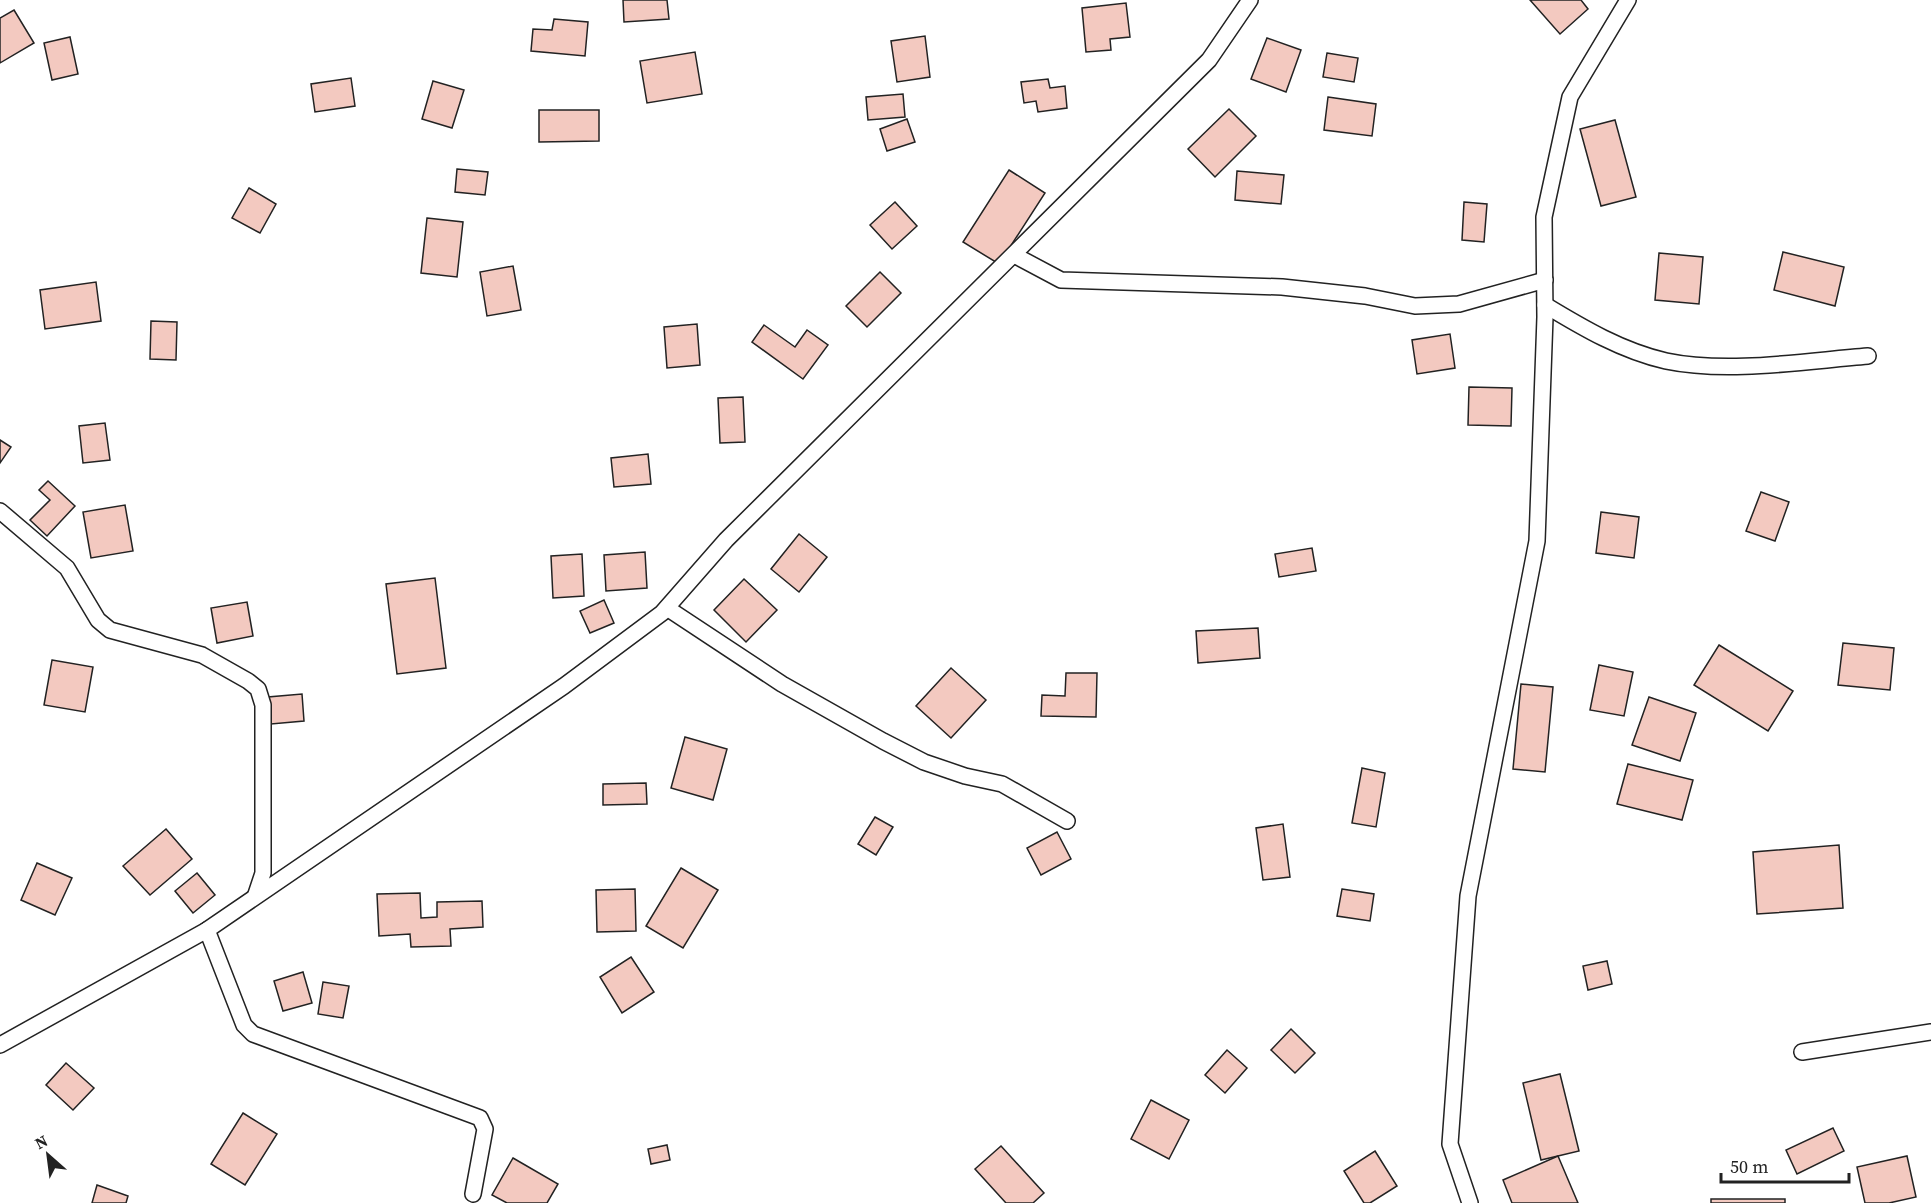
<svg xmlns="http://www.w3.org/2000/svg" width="1931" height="1203" viewBox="0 0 1931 1203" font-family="'Source Serif 4',serif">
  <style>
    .building { fill: #f3c9c0; stroke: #222; stroke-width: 1.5 }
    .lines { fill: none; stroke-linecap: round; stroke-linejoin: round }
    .street-casing { stroke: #222; stroke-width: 18 }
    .street { stroke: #fff; stroke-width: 15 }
  </style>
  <rect width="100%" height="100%" fill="#fff"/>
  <g class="building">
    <polygon points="623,0 667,0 669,19 624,22"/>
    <polygon points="1530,0 1581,0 1588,9 1560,34"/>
    <polygon points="1126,3 1130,37 1110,39 1111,50 1086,52 1082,8"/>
    <polygon points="14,10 34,43 0,63 0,18"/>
    <polygon points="554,19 588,22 585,56 531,51 533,29 552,30"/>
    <polygon points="925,36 930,77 897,82 891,41"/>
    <polygon points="70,37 78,74 52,80 44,43"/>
    <polygon points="1267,38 1301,50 1286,92 1251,79"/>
    <polygon points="695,52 702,94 647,103 640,61"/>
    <polygon points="1327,53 1358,58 1354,82 1323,77"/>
    <polygon points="351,78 355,106 315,112 311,84"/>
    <polygon points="1048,79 1050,88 1065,86 1067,108 1038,112 1036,101 1024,103 1021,82"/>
    <polygon points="433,81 464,90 452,128 422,119"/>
    <polygon points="903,94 905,117 868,120 866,97"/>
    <polygon points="1328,97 1376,104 1372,136 1324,130"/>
    <polygon points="1229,109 1256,136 1215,177 1188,149"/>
    <polygon points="539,110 599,110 599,141 539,142"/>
    <polygon points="907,119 915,142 887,151 880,129"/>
    <polygon points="1615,120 1636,197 1601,206 1580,129"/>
    <polygon points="457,169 488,172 485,195 455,192"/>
    <polygon points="1009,170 1045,193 999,264 963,242"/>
    <polygon points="1237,171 1284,175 1281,204 1235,200"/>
    <polygon points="249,188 276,204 260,233 232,218"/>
    <polygon points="895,202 917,226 892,249 870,225"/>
    <polygon points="1464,202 1487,204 1484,242 1462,240"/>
    <polygon points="427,218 463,222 457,277 421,273"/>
    <polygon points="1783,252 1844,267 1835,306 1774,290"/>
    <polygon points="1659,253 1703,257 1699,304 1655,300"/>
    <polygon points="513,266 521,310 487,316 480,272"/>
    <polygon points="880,272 901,293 867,327 846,306"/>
    <polygon points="96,282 101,321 45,329 40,290"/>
    <polygon points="151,321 177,322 176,360 150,359"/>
    <polygon points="697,324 700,365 667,368 664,327"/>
    <polygon points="764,325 795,347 807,330 828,345 803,379 752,342"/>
    <polygon points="1450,334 1455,368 1417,374 1412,340"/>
    <polygon points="1469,387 1512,388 1511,426 1468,425"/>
    <polygon points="743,397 745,442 720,443 718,398"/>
    <polygon points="105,423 110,460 83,463 79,426"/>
    <polygon points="0,440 11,447 0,463"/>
    <polygon points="648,454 651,484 614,487 611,458"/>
    <polygon points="48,481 75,506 47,536 30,520 50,500 39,490"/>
    <polygon points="1761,492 1789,502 1775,541 1746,531"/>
    <polygon points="125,505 133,551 91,558 83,512"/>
    <polygon points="1601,512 1639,517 1634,558 1596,553"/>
    <polygon points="799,534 827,557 799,592 771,569"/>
    <polygon points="1312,548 1316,571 1279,577 1275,554"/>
    <polygon points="645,552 647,588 606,591 604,555"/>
    <polygon points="582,554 584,596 553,598 551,556"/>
    <polygon points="435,578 446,668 397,674 386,584"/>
    <polygon points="744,579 777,610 746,642 714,610"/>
    <polygon points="604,600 614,623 590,633 580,611"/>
    <polygon points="247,602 253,636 217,643 211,608"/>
    <polygon points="1258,628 1260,658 1198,663 1196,631"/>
    <polygon points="1843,643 1894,648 1890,690 1838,685"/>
    <polygon points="1719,645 1793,691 1768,731 1694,685"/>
    <polygon points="52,660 93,667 85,712 44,705"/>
    <polygon points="1599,665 1633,672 1624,716 1590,710"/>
    <polygon points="951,668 986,700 951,738 916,706"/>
    <polygon points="1066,673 1097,673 1096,717 1041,716 1042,695 1065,696"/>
    <polygon points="1521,684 1553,687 1545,772 1513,769"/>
    <polygon points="302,694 304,721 271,724 268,697"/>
    <polygon points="1649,697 1696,713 1680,761 1632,745"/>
    <polygon points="685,737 727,749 713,800 671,788"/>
    <polygon points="1628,764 1693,780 1682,820 1617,804"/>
    <polygon points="1362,768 1385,773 1376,827 1352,823"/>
    <polygon points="646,783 647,804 603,805 603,784"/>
    <polygon points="875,817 893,827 876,855 858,844"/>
    <polygon points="1283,824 1290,877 1263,880 1256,828"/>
    <polygon points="166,829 192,859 150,895 123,866"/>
    <polygon points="1057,832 1071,859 1041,875 1027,848"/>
    <polygon points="1839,845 1843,908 1757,914 1753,852"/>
    <polygon points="37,863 72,878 55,915 21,900"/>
    <polygon points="681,868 718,890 683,948 646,926"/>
    <polygon points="197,873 215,895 193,913 175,891"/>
    <polygon points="635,889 636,931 597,932 596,890"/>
    <polygon points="1342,889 1374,894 1370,921 1337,916"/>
    <polygon points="420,893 421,918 437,917 437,902 482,901 483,927 450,929 451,946 411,947 410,934 379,936 377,894"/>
    <polygon points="631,957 654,992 622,1013 600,977"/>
    <polygon points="1607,961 1612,984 1588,990 1583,966"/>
    <polygon points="303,972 312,1003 283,1011 274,981"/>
    <polygon points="323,982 349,986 343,1018 318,1014"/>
    <polygon points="1291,1029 1315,1053 1295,1073 1271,1050"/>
    <polygon points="1227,1050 1247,1068 1225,1093 1205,1075"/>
    <polygon points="66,1063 94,1088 73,1110 46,1085"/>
    <polygon points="1560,1074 1579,1151 1541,1160 1523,1083"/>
    <polygon points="1151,1100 1189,1120 1169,1159 1131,1139"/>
    <polygon points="243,1113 277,1134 245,1185 211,1164"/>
    <polygon points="1833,1128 1844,1151 1797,1174 1786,1150"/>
    <polygon points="667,1145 670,1160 651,1164 648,1149"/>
    <polygon points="1001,1146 1044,1193 1033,1203 1006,1203 975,1169"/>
    <polygon points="1375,1151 1397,1186 1370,1203 1364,1203 1344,1171"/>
    <polygon points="1558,1156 1578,1203 1512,1203 1503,1180"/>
    <polygon points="1907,1156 1916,1197 1889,1203 1865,1203 1857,1167"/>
    <polygon points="513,1158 558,1184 547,1203 507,1203 492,1195"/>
    <polygon points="97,1185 128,1196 126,1203 92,1203"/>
    <rect x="1711" y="1199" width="74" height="4"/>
  </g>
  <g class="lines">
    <defs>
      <g id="street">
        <polyline points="1014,255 1061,280 1282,287 1365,296 1415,306 1459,304 1545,280"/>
        <path d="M 1545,305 C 1583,328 1622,351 1666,361 C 1728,374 1805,361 1868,356"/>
        <polyline points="0,511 67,568 98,620 110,630 202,655 248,681 258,689 263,705 263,873 256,894"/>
        <polyline points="667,608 782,684 883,741 924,762 965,776 1002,784 1067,821"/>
        <polyline points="207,930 244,1025 253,1034 480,1118 485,1129 473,1194"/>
        <polyline points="0,1045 207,930 564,686 662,613 726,540 1209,60 1250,0"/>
        <polyline points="1802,1052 1931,1032"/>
        <polyline points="1470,1203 1450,1144 1468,896 1537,541 1545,317 1544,217 1570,97 1628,0"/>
      </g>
    </defs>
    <use href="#street" class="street-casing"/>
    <use href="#street" class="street"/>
  </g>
  <g transform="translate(48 1155) rotate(332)" stroke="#ffffff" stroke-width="4.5" paint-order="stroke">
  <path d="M0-4.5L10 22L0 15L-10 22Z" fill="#222222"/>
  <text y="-9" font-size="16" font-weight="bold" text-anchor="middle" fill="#222222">N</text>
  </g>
  <path d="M1721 1173v9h128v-9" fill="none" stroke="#222222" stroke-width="3"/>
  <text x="1730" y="1173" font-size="18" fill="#222222" stroke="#ffffff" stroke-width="4.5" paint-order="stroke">50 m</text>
</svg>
